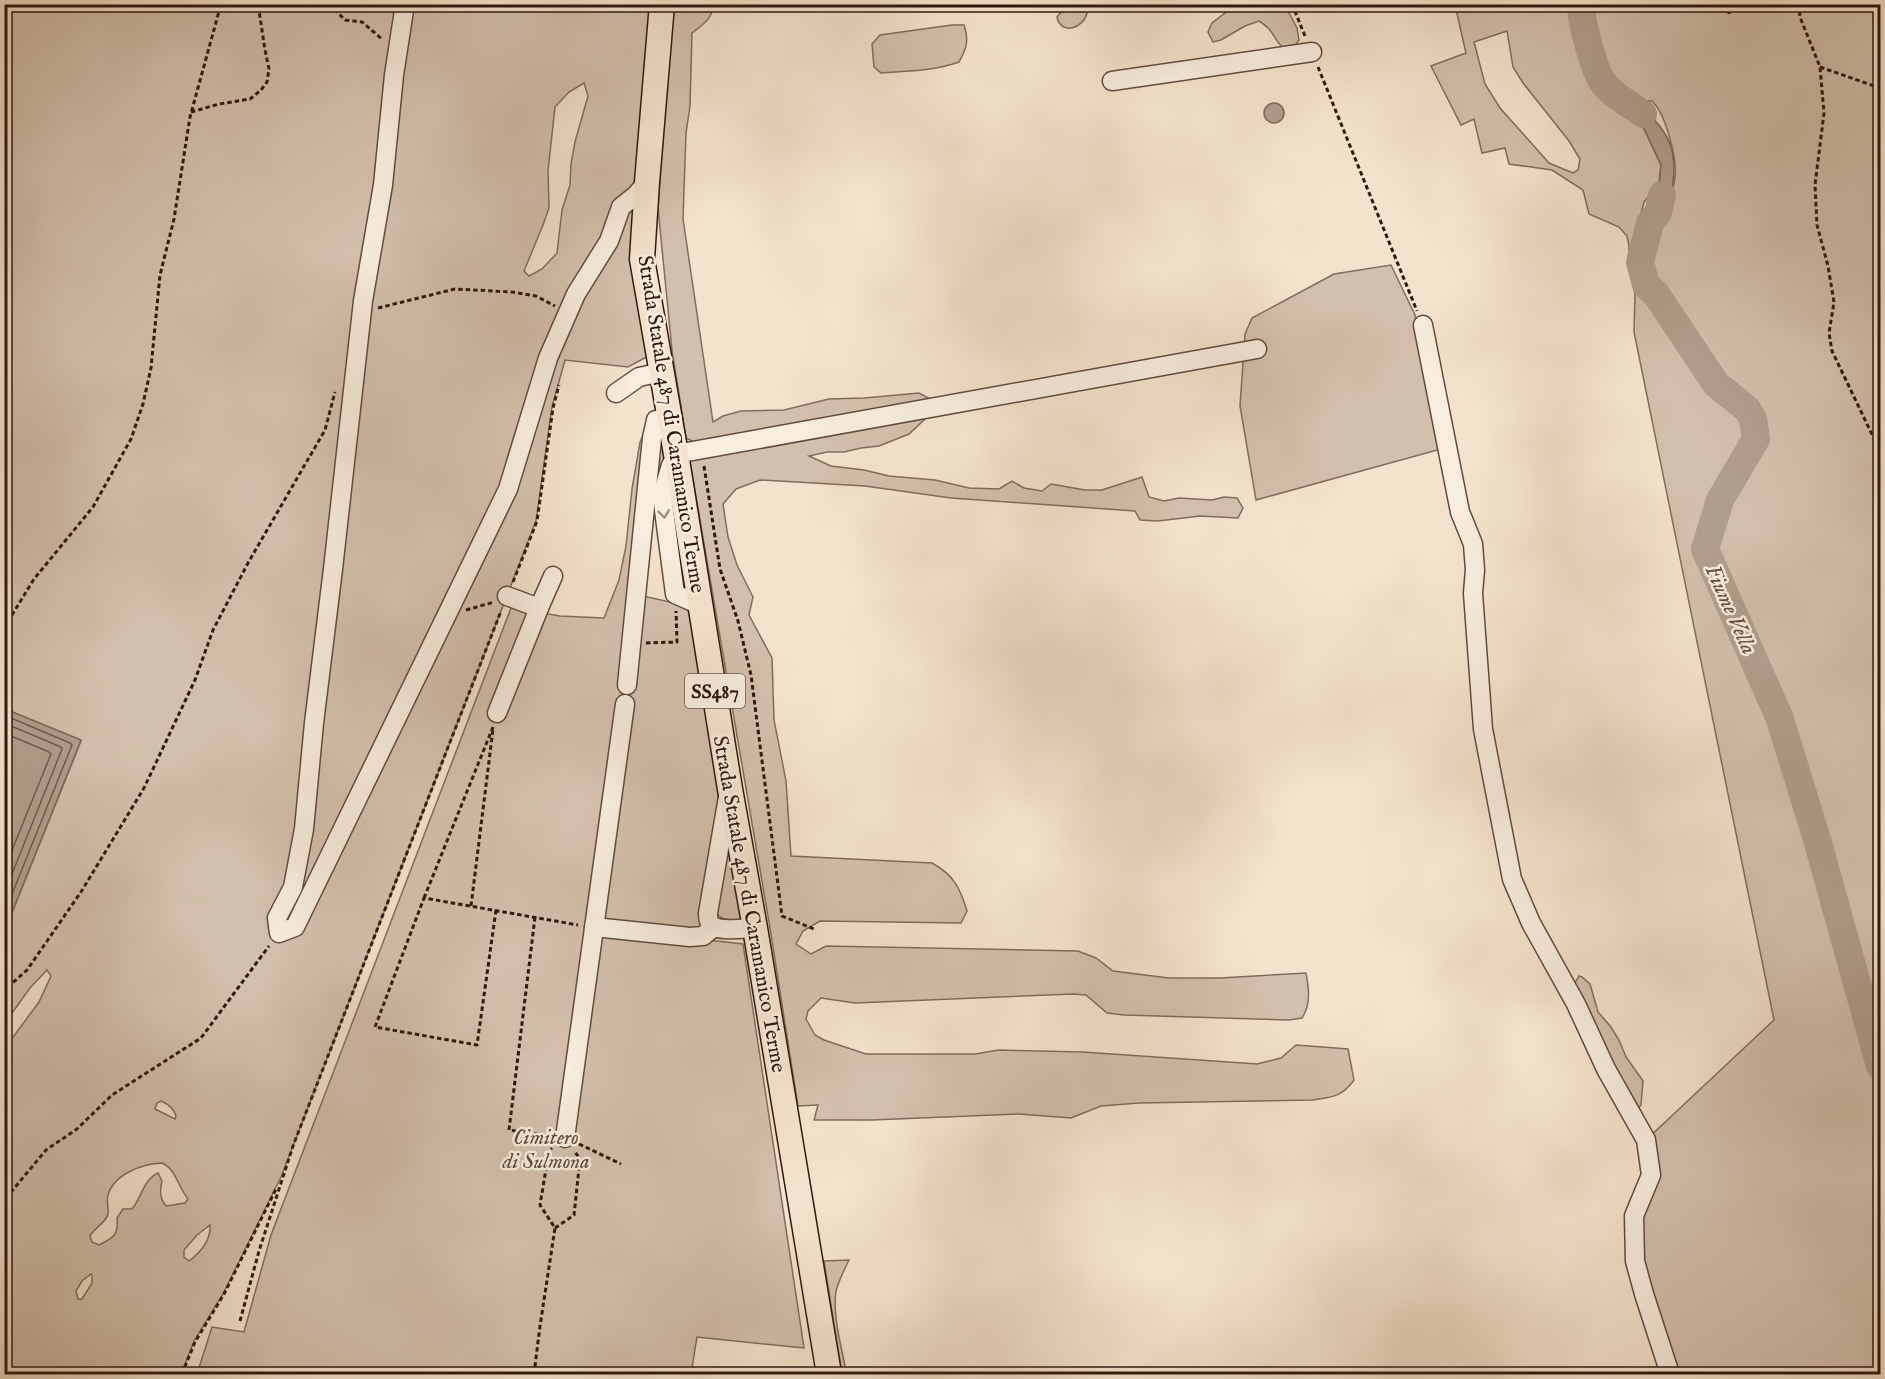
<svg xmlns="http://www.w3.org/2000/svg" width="1885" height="1379" viewBox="0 0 1885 1379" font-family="'IM FELL English',serif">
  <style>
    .green { fill: #d3c0ac; stroke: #826c5e; stroke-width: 1.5; fill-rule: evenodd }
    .water { fill: #b19e8c; stroke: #7d685a; stroke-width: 1.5 }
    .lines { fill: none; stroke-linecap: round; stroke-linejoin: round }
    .shore { stroke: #705b4e; stroke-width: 1.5 }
    .river { stroke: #b19e8c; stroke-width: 28 }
    .minor-casing { stroke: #614b3e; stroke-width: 21 }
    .major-casing { stroke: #30180f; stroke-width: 27 }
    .path { stroke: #30180f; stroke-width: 3; stroke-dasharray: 4.5 3; stroke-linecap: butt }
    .minor { stroke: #f8edde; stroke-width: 18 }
    .major { stroke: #f4e3cc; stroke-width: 24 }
    .oneway { stroke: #9e8d81 }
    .labels { text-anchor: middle; stroke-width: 5; stroke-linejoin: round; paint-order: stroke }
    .shield { fill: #f8edde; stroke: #6c584d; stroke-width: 1.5 }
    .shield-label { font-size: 20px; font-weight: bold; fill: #30180f }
    .street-label { font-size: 21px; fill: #30180f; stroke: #f8edde }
    .park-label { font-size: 21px; font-style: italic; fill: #614a3e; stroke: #f8edde }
    .water-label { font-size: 22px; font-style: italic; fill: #644e41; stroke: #f8edde }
  </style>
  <rect width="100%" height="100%" fill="#f4e3cc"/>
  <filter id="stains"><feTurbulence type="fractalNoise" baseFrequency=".00333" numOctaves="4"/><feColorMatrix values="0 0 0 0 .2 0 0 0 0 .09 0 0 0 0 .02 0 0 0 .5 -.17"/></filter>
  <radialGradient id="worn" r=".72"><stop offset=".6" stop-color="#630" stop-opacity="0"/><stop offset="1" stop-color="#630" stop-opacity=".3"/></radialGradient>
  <g class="green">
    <path d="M 1527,4 L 1880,5 L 1880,1374 L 1671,1374 L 1635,1261 L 1635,1216 L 1651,1176 L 1646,1140 L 1774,1020 L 1634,332 L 1635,295 L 1629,257 L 1629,246 L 1627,236 L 1619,227 L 1589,214 L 1583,190 L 1552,170 L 1509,164 L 1505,148 L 1482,153 L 1474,119 L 1461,125 L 1431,66 L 1466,53 L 1455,5 L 1460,5 L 1461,12 ZM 1507,31 L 1513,67 L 1523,83 L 1569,141 L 1580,159 L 1578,170 L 1573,173 L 1549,163 L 1500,108 L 1485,84 L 1474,42 ZM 1648,101 L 1652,101 C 1666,114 1677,159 1675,177 C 1673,194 1667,211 1662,228 L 1652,233 L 1642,228 L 1639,222 L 1644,202 L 1659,183 L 1661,165 L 1640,120 L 1617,108 L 1634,102 L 1641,107 Z"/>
    <path d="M 4,5 L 662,5 L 647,182 L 654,353 L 628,367 L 565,360 L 552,407 L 536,521 L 281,1177 L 223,1294 L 194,1341 L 181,1374 L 5,1374 L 5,1048 L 39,1002 L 51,976 L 47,970 L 30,988 L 5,1023 L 5,930 L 81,741 L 5,709 ZM 584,83 L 588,96 L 575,142 L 571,164 L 570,185 L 562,210 L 557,253 L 542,269 L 529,276 L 524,271 L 543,225 L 549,208 L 548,171 L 555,107 L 569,92 ZM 161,1101 C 168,1104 174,1109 176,1116 L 175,1119 L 155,1109 L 157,1103 ZM 162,1163 C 176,1169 178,1187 188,1199 L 185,1203 L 166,1206 C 159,1197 160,1191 162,1181 L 158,1173 C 143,1180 142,1197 132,1209 L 123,1209 L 117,1218 C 119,1235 113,1238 99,1245 L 92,1242 L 90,1236 C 94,1228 106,1223 108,1214 C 109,1209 106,1201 108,1195 C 114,1174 142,1164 162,1163 ZM 210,1225 C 211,1241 201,1252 189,1261 L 184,1257 L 184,1250 L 197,1235 ZM 91,1274 L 92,1276 L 92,1283 L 82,1299 L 78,1299 L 76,1291 L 82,1281 Z"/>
    <path d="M 672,5 L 713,5 C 713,19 702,25 692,33 L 690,106 L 686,133 L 683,219 L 713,422 L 723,416 L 741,411 L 784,410 L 829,399 L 864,398 L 919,393 L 930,399 L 925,419 L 909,434 L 879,446 L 861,448 L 844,452 L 827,452 L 809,456 L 831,466 L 864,470 L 889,476 L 935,480 L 969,488 L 999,489 L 1012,481 L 1024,488 L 1042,491 L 1051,484 L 1085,490 L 1102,490 L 1142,477 L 1149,497 L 1164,501 L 1179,498 L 1212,500 L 1224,497 L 1237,498 L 1243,508 L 1238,518 L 1200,516 L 1158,521 L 1140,520 L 1135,511 L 951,498 L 865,486 L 760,480 L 736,489 L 723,504 L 728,537 L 737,565 L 753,597 L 749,615 L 772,658 L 774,720 L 786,781 L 791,856 L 932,863 C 954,875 960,888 967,911 L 961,923 L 820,921 L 803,931 L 796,944 L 811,954 L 826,946 L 1078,951 L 1096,958 L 1113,971 L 1169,978 L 1220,978 L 1306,973 C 1309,989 1311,1004 1302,1018 L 1289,1020 L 1124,1015 L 1107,1013 L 1086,995 L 1073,994 L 855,1003 L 821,998 L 808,1011 L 806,1019 L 815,1035 L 824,1040 L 866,1054 L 975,1054 L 999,1050 L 1083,1052 L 1257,1064 L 1281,1058 L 1296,1045 L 1348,1049 L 1354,1080 C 1342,1097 1332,1097 1312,1100 L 1139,1103 L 1101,1106 L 1071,1118 L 1019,1114 L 872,1120 L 814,1120 L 818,1105 L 798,1106 L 770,928 L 689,456 L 709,441 L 692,441 L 686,438 L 672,350 L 658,208 Z"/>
    <path d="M 1271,5 L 1285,5 L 1297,28 L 1299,40 L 1294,47 L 1283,48 C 1272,37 1274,30 1259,21 L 1245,26 L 1221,40 L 1213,42 L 1208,32 L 1212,23 L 1229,10 L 1244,11 Z"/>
    <path d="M 1072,9 L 1084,9 L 1087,13 C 1084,28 1061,36 1057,17 L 1061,12 Z"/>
    <path d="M 952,25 L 964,25 C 969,40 967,48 959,62 C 934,71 907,71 881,73 L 874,67 L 872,44 L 880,35 Z"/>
    <polygon points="1391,265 1415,315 1441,449 1256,500 1240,406 1245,334 1252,318 1334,274"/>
    <polygon points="653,413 670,458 656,501 643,596 692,607 724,786 701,929 691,938 743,944 804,1348 697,1337 691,1374 197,1374 212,1327 244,1332 271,1235 511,608 560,616 604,618 619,580 626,546 632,489 640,442"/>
    <polygon points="729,817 749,922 724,919 717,915"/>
    <polygon points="1579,976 1582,977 1590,984 1598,1012 1611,1027 1619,1040 1626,1057 1643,1081 1641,1105 1636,1111 1574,992 1575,983"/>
    <path d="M 849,1260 C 844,1270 839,1280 836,1291 C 832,1312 842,1352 847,1374 L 842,1374 L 824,1261 Z"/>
  </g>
  <g class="water">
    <path d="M 1613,90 C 1680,128 1684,157 1662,228 L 1652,233 L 1646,230 L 1645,225 L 1658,201 L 1661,165 L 1640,120 L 1617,108 L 1611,97 Z"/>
    <circle cx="1274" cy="113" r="10"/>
    <polygon points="5,709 81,740 5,930"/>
  </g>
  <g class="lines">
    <g class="shore">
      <polyline points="4,715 70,743 72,745 4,914"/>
      <polyline points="4,723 61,747 62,749 4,894"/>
      <polyline points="4,733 49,752 51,754 4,870"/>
    </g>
    <g class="river">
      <path d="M 1585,4 L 1581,9 C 1583,26 1594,73 1605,85 C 1616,98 1630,104 1643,114"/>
      <polyline points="1662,195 1658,213 1650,223 1640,262 1646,285 1656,294 1716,384 1747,409 1753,419 1756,439 1720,500 1705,549 1780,719 1818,843 1880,1066"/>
    </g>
    <defs>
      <g id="minor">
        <polyline points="405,4 394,75 383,185 363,301 333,569 314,723 304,829 293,887 277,918 279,933 295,927 508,489 548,358 576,294 609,241 621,207 636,195 647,182"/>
        <polyline points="1112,81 1312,52"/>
        <polyline points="1423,325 1460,512 1473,544 1475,570 1473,593 1483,729 1512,879 1531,923 1576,1004 1606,1069 1646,1140 1651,1175 1634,1216 1635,1261 1644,1294 1670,1374"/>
        <polyline points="616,393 639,377 662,372"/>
        <polyline points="676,454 1257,349"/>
        <polyline points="677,460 671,465 662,495 675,594 702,606"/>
        <polyline points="507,596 539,608"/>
        <polyline points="627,685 652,438 656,420 669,417"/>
        <polyline points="497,713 539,608 553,576"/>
        <path d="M 728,797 L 708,913 C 708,917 708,920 710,923 C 716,933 745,928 755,928"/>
        <polyline points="594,927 690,937 703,936 714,927"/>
        <polyline points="565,1138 625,704"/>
      </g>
      <polyline id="major" points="662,4 647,182 642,259 677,460 730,789 755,928 829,1374"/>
    </defs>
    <use href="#minor" class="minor-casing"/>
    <use href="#major" class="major-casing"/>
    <g class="path">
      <polyline points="329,4 345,20 362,22 382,39"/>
      <polyline points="1292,4 1305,36"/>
      <polyline points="1799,4 1800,17 1820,67 1824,113 1815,185 1817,225 1828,266 1834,302 1829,333 1832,351 1880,451"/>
      <polyline points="1729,14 1729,4"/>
      <polyline points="1318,67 1417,311"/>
      <polyline points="1820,67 1880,88"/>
      <polyline points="191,112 219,104 250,99 261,90 267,82 269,69 265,50 258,4"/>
      <polyline points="378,308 455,289 512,292 536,296 555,306"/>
      <polyline points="704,466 720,569 738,621 751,675 782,916 814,929"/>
      <polyline points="513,582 537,521 553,408 559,385"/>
      <polyline points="466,610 494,602"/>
      <polyline points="4,628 34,579 93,507 131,439 143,404 151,368 160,275 174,219 190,117 221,4"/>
      <polyline points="646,643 677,642 676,611"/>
      <polyline points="424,898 493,727"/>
      <polyline points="471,906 493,729"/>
      <polyline points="496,910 477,1045 375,1027 424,898 578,925"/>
      <polyline points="535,917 509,1130 550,1136"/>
      <polyline points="4,994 9,986 27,970 81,892 144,788 195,680 213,630 248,563 325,430 335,392"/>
      <polyline points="579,1144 621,1164"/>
      <polyline points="4,1196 11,1192 46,1150 77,1129 112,1095 201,1038 269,946"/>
      <polyline points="555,1228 574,1215 580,1159 575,1152"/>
      <polyline points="240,1321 259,1251 293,1146 501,611"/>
      <polyline points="182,1374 195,1342 224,1294 277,1187"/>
      <polyline points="534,1374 540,1326 555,1228 540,1205 549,1151 552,1148"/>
    </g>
    <use href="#minor" class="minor"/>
    <use href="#major" class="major"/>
  </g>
  <defs><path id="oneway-chevron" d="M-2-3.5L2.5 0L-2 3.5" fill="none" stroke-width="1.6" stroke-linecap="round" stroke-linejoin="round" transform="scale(1.5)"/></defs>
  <use class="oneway" href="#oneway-chevron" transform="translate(664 514) rotate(83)"/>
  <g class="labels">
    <rect class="shield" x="685" y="674" width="60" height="34" rx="4.5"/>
    <g class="shield-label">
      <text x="715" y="698">SS487</text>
    </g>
    <g class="street-label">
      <text transform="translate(672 424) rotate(81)" y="7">Strada Statale 487 di Caramanico Terme</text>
      <text transform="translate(750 904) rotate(80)" y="7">Strada Statale 487 di Caramanico Terme</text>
    </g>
    <g class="park-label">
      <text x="546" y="1144">Cimitero<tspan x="546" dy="24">di Sulmona</tspan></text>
    </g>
    <g class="water-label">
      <text transform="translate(1732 609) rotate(66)" y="8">Fiume Vella</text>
    </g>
  </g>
  <rect width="1885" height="1379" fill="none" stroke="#f4e3cc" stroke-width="24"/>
  <rect x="6" y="6" width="1873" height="1367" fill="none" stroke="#30180f" stroke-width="3"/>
  <rect x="12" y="12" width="1861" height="1355" fill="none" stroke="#30180f" stroke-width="1.5"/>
  <rect width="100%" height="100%" filter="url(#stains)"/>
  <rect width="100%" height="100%" fill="url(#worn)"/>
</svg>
